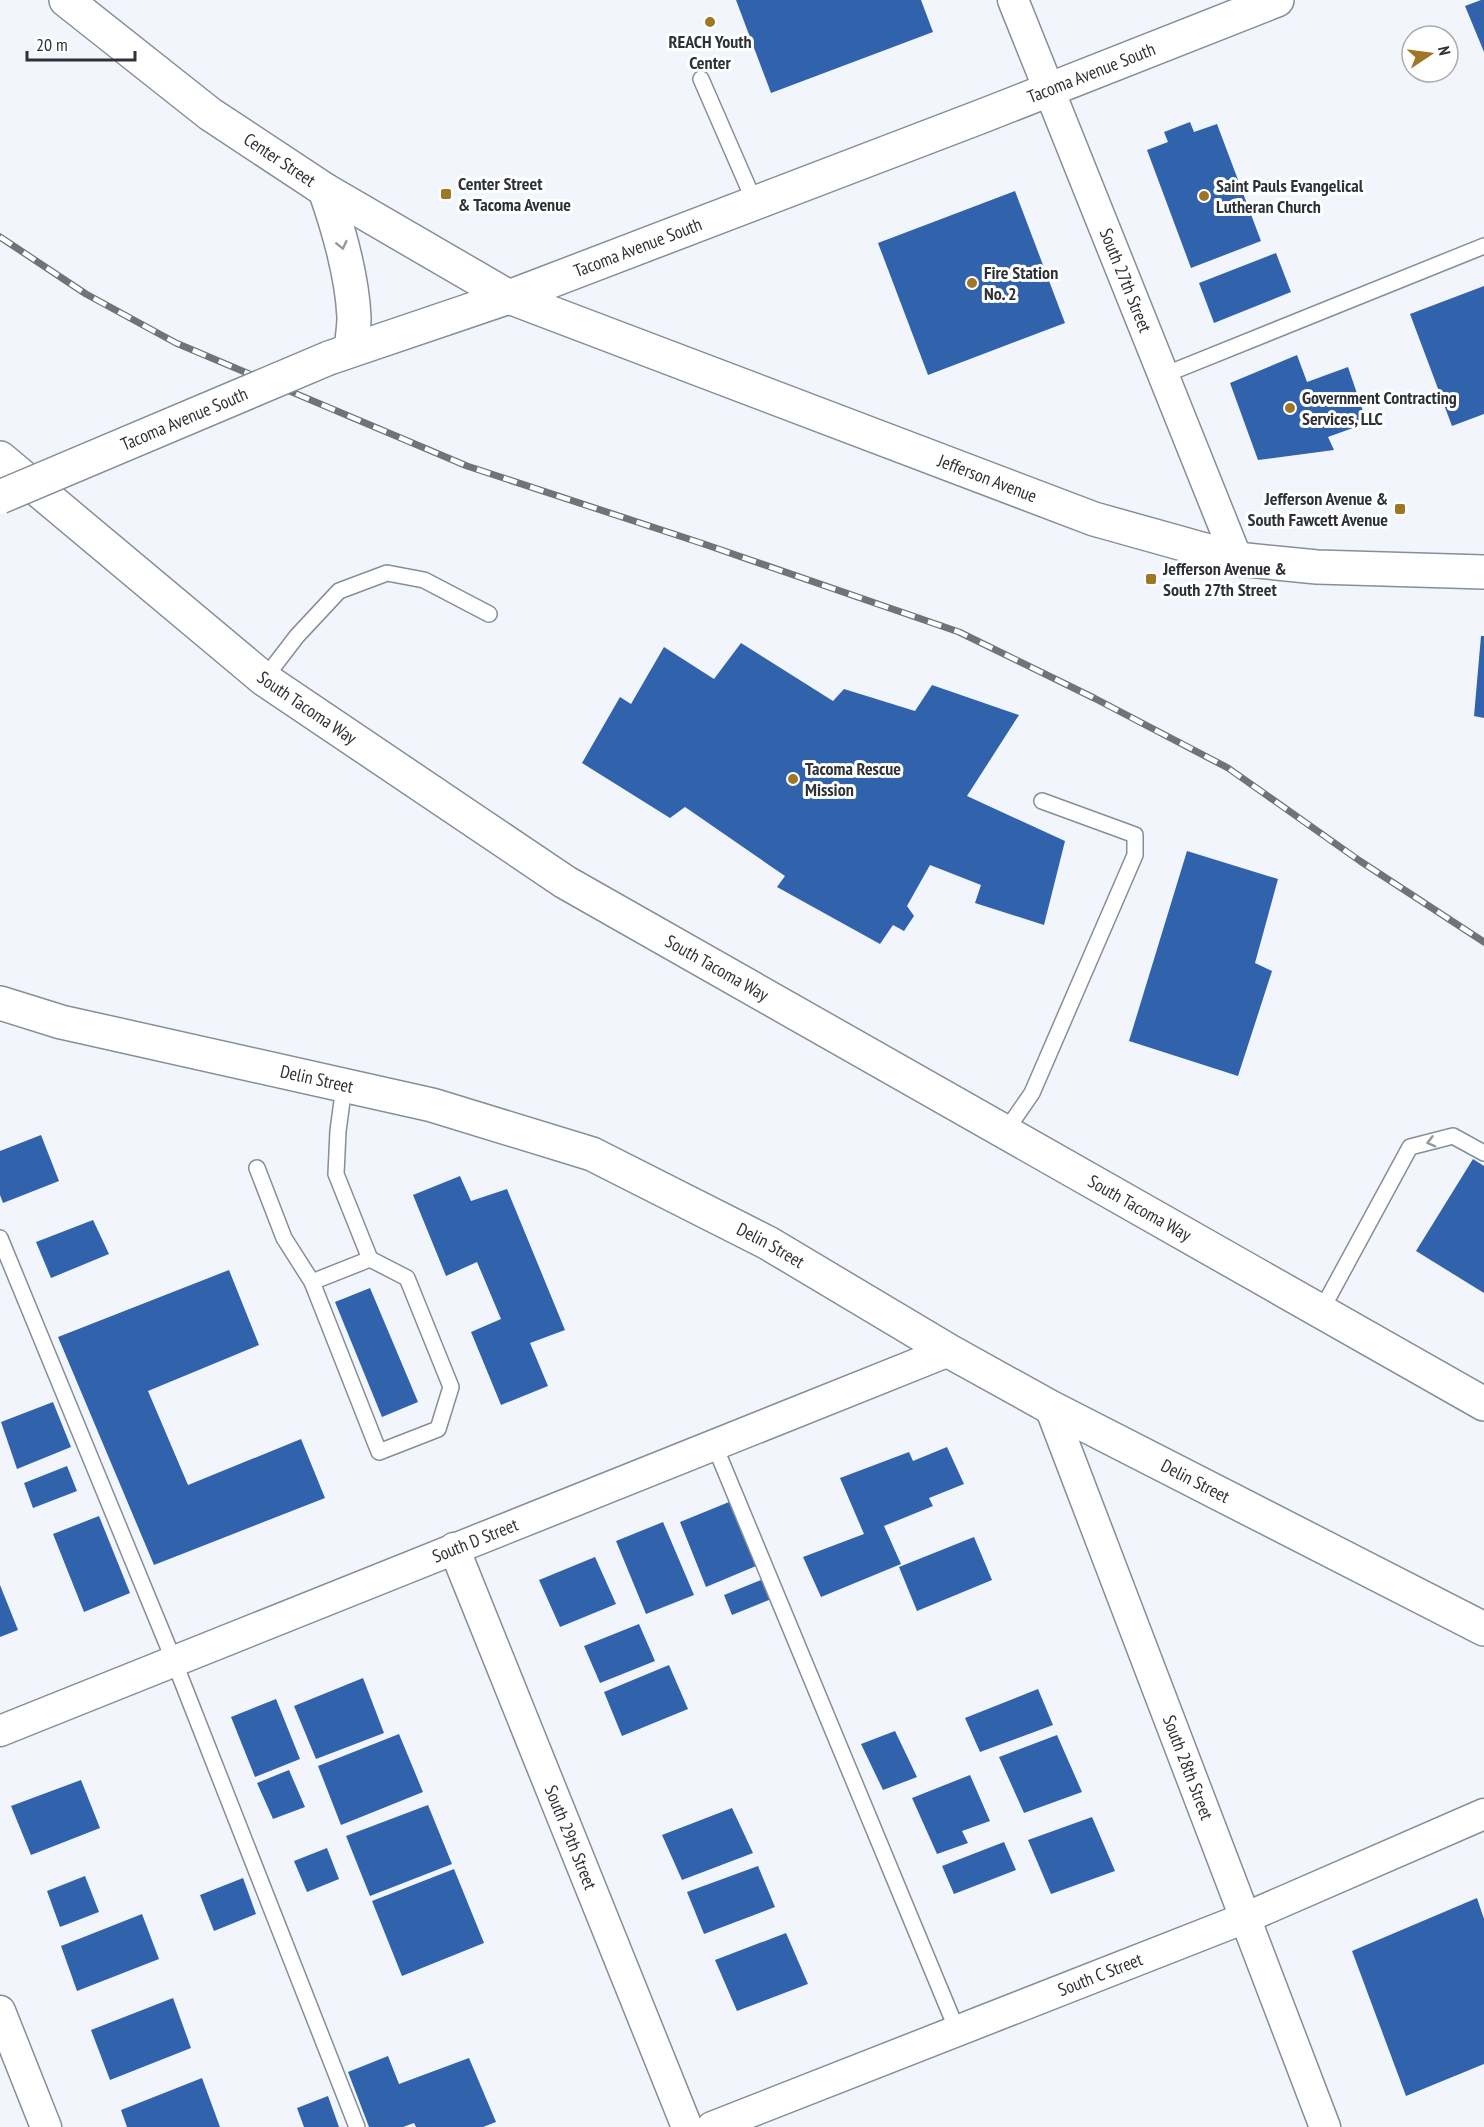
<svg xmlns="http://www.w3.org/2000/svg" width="1484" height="2127" viewBox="0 0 1484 2127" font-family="'PT Sans Narrow',sans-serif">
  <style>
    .building { fill: #3163ad }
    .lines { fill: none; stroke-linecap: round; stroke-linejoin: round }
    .lane-casing { stroke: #858e9b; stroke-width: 18 }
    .street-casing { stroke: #858e9b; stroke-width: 33 }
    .secondary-casing { stroke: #858e9b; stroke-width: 36 }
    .lane { stroke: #fff; stroke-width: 15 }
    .street { stroke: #fff; stroke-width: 30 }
    .secondary { stroke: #fff; stroke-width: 33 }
    .rail-casing { stroke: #707479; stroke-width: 7 }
    .rail { stroke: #fff; stroke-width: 4.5; stroke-dasharray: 14; stroke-linecap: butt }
    .secondary-bridge-casing { stroke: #858e9b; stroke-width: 36; stroke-linecap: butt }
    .secondary-bridge { stroke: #fff; stroke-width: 33 }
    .oneway { stroke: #96989b }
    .poi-dot { fill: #9e7624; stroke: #fff; stroke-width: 2 }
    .labels { text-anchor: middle; stroke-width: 6; stroke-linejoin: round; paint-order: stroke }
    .poi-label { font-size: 18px; font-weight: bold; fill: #2e3237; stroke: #fff; text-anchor: start }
    .street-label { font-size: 18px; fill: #2e3237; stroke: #fff }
  </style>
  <rect width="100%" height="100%" fill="#f2f6fc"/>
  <g class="building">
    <polygon points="736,0 921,0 933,32 771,93"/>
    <polygon points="1481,0 1484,0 1484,52 1465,6"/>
    <polygon points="1190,122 1194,132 1217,124 1261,241 1191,268 1147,150 1168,142 1164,132"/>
    <polygon points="1015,191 1065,323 928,375 878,243"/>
    <polygon points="1276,253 1291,292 1214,323 1199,283"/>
    <polygon points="1484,286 1484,414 1452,426 1410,314"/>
    <polygon points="1297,355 1307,382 1348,367 1367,423 1328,437 1334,450 1258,460 1230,383"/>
    <polygon points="1481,636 1484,636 1484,718 1474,716"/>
    <polygon points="741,643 833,701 844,689 915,711 932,685 1019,715 967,796 1065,841 1044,925 975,903 981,885 930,865 907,906 914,916 904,931 893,925 880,944 777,887 785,876 685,807 670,818 582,763 620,697 631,704 664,647 714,679"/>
    <polygon points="1187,851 1278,879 1255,963 1272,971 1238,1076 1129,1041"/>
    <polygon points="41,1135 59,1181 3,1203 0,1195 0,1151"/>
    <polygon points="1473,1159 1484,1166 1484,1293 1416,1251"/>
    <polygon points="460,1176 471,1201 507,1189 565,1330 530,1343 548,1386 501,1405 471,1332 501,1319 477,1262 446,1276 413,1195"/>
    <polygon points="93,1220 109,1254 51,1278 36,1242"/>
    <polygon points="229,1270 259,1345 148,1391 188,1485 301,1439 325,1498 154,1565 58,1337"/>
    <polygon points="370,1288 418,1402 382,1417 335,1302"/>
    <polygon points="53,1402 71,1447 17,1469 1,1422"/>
    <polygon points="947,1447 964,1484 929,1498 933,1506 884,1526 901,1564 821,1597 803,1557 864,1534 840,1478 909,1452 913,1461"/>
    <polygon points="67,1466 77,1491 33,1508 24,1483"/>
    <polygon points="729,1502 756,1566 706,1587 680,1522"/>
    <polygon points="99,1516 130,1593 84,1612 53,1534"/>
    <polygon points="663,1522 694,1595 646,1614 616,1541"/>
    <polygon points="974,1537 992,1580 917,1611 899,1567"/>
    <polygon points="595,1557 616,1604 560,1627 539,1580"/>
    <polygon points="766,1578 774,1598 732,1615 724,1595"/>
    <polygon points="0,1585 18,1630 0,1637"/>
    <polygon points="639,1624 655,1661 600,1683 584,1646"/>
    <polygon points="669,1665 688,1709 622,1736 604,1692"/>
    <polygon points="363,1678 384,1733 316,1759 294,1706"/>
    <polygon points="1038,1689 1053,1725 980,1752 965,1718"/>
    <polygon points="276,1699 300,1759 255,1777 231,1717"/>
    <polygon points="895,1731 917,1777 883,1790 861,1744"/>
    <polygon points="399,1734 423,1792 341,1825 318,1766"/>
    <polygon points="1057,1735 1082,1792 1024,1813 999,1757"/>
    <polygon points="289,1770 305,1807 273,1819 257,1783"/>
    <polygon points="970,1775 990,1821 962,1831 968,1843 937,1854 912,1798"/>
    <polygon points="81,1780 100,1828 31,1855 11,1806"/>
    <polygon points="428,1805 452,1864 370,1896 346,1836"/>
    <polygon points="732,1808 753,1853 682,1880 662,1835"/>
    <polygon points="1092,1817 1115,1871 1051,1894 1028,1840"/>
    <polygon points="1004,1842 1016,1870 954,1894 942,1866"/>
    <polygon points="327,1848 339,1879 307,1892 294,1861"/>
    <polygon points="758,1866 775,1907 704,1934 687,1892"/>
    <polygon points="454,1869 484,1943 402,1976 372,1901"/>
    <polygon points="85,1876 99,1912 60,1927 47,1891"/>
    <polygon points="243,1878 256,1914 214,1931 200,1895"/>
    <polygon points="1477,1898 1484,1919 1484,2064 1406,2096 1352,1951"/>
    <polygon points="142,1914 159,1959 77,1991 61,1946"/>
    <polygon points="786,1933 808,1984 737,2011 715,1960"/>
    <polygon points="173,1998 191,2048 110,2080 91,2030"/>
    <polygon points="388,2056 399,2084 469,2058 496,2122 483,2127 416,2127 414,2123 403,2127 369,2127 348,2072"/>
    <polygon points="202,2078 220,2127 127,2127 121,2110"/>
    <polygon points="328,2096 339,2127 304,2127 297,2108"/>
  </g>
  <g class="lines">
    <defs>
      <g id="lane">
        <polyline points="701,79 755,203"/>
        <polyline points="1164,375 1484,246"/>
        <polyline points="264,679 297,636 339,591 387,573 424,580 489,614"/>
        <polyline points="1005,1132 1032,1093 1135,855 1135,835 1042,801"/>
        <polyline points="257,1168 284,1238 312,1282 379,1452 438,1429 451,1387 407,1278 370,1259 336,1174 338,1131 344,1086"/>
        <polyline points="0,1238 174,1661 357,2127"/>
        <polyline points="312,1282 370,1259"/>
        <polyline points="1321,1311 1410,1147 1453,1136 1484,1153"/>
        <polyline points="714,1444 957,2030"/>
      </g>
      <g id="street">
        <path id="s1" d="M 1013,0 L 1237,559"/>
        <path id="s2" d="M 1050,1407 L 1325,2127"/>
        <path id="s3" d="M 454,1548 L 687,2127"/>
        <path id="s4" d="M 0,1731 L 949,1351"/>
        <polyline points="0,2011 46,2127"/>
        <path id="s5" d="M 712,2127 L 1245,1918 L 1484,1814"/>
      </g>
      <g id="secondary">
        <path id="s6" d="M 66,0 L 210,114 L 325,190 L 509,297 L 1094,519 L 1237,559 L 1317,567 L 1484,572"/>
        <path d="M 325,190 C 339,230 352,274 354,317 C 354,328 352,339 351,350"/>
        <path id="s7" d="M 329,358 L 509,297 L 985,115 L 1277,0"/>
        <path id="s8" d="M 0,458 L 264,679 L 565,882 L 1484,1404"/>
        <path id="s9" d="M 0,1003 L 61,1022 L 432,1105 L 592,1154 L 768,1243 L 949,1351 L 1050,1407 L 1484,1629"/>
      </g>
    </defs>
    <use href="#lane" class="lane-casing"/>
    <use href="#street" class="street-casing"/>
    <use href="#secondary" class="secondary-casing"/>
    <use href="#lane" class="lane"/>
    <use href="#street" class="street"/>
    <use href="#secondary" class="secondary"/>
    <defs>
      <polyline id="rail" points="0,237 86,294 176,343 467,466 701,543 959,632 1094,698 1228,768 1360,861 1484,942"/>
    </defs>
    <use href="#rail" class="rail-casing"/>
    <use href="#rail" class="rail"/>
    <defs>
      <g id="secondary-bridge">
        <path id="s10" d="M 0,497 L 329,358"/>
      </g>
    </defs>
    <use href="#secondary-bridge" class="secondary-bridge-casing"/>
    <use href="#secondary-bridge" class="secondary-bridge"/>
  </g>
  <defs><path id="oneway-chevron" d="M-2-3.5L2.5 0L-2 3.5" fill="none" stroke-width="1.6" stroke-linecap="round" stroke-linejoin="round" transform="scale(1.5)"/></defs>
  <g class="oneway">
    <use href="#oneway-chevron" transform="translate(342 245) rotate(77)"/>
    <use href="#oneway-chevron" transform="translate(1431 1142) rotate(165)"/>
  </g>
  <g class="poi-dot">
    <circle cx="710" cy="22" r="6"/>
    <rect x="440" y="188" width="12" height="12" rx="3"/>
    <circle cx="1204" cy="196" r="6"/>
    <circle cx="972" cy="283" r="6"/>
    <circle cx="1290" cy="408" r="6"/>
    <rect x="1394" y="503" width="12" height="12" rx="3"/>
    <rect x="1145" y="573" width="12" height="12" rx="3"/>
    <circle cx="793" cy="779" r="6"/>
  </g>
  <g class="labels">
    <g class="poi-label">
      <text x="710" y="48" text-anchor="middle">REACH Youth<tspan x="710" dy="21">Center</tspan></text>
      <text x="458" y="190">Center Street<tspan x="458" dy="21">&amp; Tacoma Avenue</tspan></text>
      <text x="1216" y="192">Saint Pauls Evangelical<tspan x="1216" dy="21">Lutheran Church</tspan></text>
      <text x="984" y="279">Fire Station<tspan x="984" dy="21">No. 2</tspan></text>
      <text x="1302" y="404">Government Contracting<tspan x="1302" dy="21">Services, LLC</tspan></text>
      <text x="1388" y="505" text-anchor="end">Jefferson Avenue &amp;<tspan x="1388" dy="21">South Fawcett Avenue</tspan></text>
      <text x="1163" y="575">Jefferson Avenue &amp;<tspan x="1163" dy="21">South 27th Street</tspan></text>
      <text x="805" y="775">Tacoma Rescue<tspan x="805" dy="21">Mission</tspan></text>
    </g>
    <g class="street-label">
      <text dy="6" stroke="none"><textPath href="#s7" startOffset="814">Tacoma Avenue South</textPath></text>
      <text dy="6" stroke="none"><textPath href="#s6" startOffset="267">Center Street</textPath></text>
      <text dy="6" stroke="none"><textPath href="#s7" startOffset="328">Tacoma Avenue South</textPath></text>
      <text dy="6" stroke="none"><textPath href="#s1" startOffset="302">South 27th Street</textPath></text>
      <text dy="6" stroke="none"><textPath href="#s10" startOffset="200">Tacoma Avenue South</textPath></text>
      <text dy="6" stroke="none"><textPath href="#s6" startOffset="1046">Jefferson Avenue</textPath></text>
      <text dy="6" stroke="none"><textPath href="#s8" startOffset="396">South Tacoma Way</textPath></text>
      <text dy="6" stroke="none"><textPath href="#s8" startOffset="882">South Tacoma Way</textPath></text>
      <text dy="6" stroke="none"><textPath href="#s9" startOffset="326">Delin Street</textPath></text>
      <text dy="6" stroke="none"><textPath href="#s8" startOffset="1368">South Tacoma Way</textPath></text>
      <text dy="6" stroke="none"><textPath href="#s9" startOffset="812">Delin Street</textPath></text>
      <text dy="6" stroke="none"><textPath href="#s9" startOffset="1298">Delin Street</textPath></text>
      <text dy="6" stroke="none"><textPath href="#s4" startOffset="512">South D Street</textPath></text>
      <text dy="6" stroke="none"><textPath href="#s2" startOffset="386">South 28th Street</textPath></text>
      <text dy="6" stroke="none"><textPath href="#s3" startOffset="312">South 29th Street</textPath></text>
      <text dy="6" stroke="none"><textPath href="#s5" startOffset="417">South C Street</textPath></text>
    </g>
  </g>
  <g transform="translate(1430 54) rotate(77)"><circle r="28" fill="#ffffff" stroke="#abadaf" stroke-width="1.5"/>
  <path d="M0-4.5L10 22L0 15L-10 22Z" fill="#9e7624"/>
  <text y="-9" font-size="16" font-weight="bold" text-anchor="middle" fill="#2e3237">N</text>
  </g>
  <path d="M27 51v9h108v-9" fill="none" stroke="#2e3237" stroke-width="3"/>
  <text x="36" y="51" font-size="18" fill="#2e3237" stroke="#ffffff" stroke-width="4.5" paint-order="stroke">20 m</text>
</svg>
